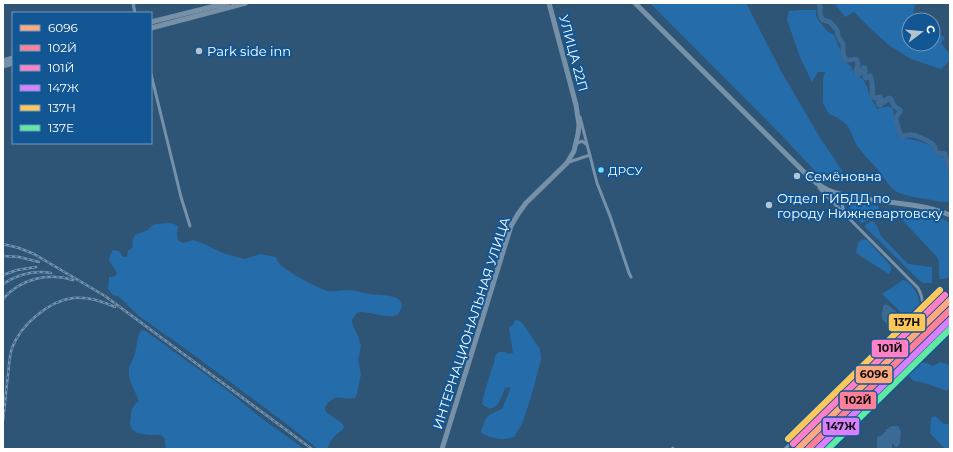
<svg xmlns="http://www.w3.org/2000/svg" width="953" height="452" viewBox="0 0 953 452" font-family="Montserrat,sans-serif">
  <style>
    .green { fill: #256caa }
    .water { fill: #3a6a95 }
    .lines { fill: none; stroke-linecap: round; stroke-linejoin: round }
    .river { stroke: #3a6a95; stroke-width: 5 }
    .minor { stroke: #7791a9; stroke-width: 3 }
    .primary { stroke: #7690a7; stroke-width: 5 }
    .rail-casing { stroke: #7991a9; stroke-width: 2.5 }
    .rail { stroke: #125693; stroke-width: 1; stroke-dasharray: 3; stroke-linecap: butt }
    .rail-1-casing { stroke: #125693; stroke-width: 9 }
    .rail-2-casing { stroke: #125693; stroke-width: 9 }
    .rail-3-casing { stroke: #125693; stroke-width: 9 }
    .rail-4-casing { stroke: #125693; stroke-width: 9 }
    .rail-5-casing { stroke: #125693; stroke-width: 9 }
    .rail-6-casing { stroke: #125693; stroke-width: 9 }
    .rail-1 { stroke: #ffa980; stroke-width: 6 }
    .rail-2 { stroke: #ff8098; stroke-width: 6 }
    .rail-3 { stroke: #ff80c5; stroke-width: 6 }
    .rail-4 { stroke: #d880ff; stroke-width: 6 }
    .rail-5 { stroke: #fdc75a; stroke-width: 6 }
    .rail-6 { stroke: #60e9a3; stroke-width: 6 }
    .poi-dot { fill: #b6c4cf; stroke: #125693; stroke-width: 1.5 }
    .bus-dot { fill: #6ddff8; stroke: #125693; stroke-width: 1.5 }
    .labels { text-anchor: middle; stroke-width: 4; stroke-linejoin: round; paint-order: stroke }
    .bus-label { font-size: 12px; fill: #fff; stroke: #125693; text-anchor: start }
    .poi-label { font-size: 13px; fill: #fff; stroke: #125693; text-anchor: start }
    .street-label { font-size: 13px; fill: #fff; stroke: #125693 }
    .line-badge { stroke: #125693; stroke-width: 1.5 }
    .pale-badge-label { font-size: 11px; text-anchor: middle; font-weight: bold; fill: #111 }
  </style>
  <rect width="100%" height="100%" fill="#2f5576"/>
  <g class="green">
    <polygon points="650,3 746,3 781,71 819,136 843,172 844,178 838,181 831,182 818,174 785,139"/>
    <polygon points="835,3 920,3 915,5 913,14 921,20 909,20 909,44 933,44 933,29 945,38 941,43 949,53 950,60 941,69 911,59 890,46 873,31 854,12 845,17 835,4"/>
    <path d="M 800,10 L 816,10 L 816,16 L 819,21 L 827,31 L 834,35 L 845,62 L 851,66 L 854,74 L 863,79 L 867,87 L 870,96 L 877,109 C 881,108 886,106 890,107 C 896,109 893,117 894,121 C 895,126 898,132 899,137 L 919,141 L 931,146 L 935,152 L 944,158 L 946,166 L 950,170 L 950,201 C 944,204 933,200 926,199 C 917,198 907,196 899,193 C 889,188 885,178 878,170 C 870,161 861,152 855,142 C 853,138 852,134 850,130 C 846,121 837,117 829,114 L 823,103 L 823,79 L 825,72 L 818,72 L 812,82 L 800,57 L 787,20 L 789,11 Z"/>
    <path d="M 855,203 L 878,206 L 879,208 L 876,214 L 863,223 L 861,223 C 856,218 849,213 850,206 Z"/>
    <path d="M 892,209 L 930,214 L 950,222 L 950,276 L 945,279 L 940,279 C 937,271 941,265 937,257 Z"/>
    <polygon points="872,221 873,221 877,226 881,236 908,264 932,267 932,283 923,283 919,280 865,227 865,225"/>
    <path d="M 169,223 L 174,224 L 178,226 L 177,233 L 178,240 L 183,243 L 193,240 L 204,244 L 225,254 L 245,259 L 260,254 L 276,257 C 277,259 277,261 278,262 C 283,270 319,289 328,291 C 335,292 342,290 349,290 C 356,290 363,293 370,294 C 380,296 409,293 400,311 C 394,324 365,308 357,313 C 355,315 353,318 352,321 L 353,326 L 358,336 L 361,345 L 360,352 L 358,360 L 361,374 L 357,394 C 356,397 356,398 352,398 C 341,400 338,393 328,403 C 325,407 324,408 326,412 L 343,424 L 344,428 C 342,431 339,432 336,435 C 332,438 329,444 327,449 L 318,449 L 285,423 L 225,378 L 184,348 L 139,316 L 119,297 L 112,294 L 108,289 L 109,277 L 113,277 L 117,274 C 115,268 112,266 109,261 L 110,255 L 113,250 L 119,251 L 123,257 L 127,257 L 128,251 L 133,247 L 132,242 L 135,235 L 148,230 L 152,226 L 157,224 Z"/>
    <path d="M 863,239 L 867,240 L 890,265 C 892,268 891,271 889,274 L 856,253 C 857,248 857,242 863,239 Z"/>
    <path d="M 903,280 C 915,284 922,300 919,312 C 918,316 914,319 911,322 L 882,294 Z"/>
    <path d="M 515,320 L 518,320 L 523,324 L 540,349 L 541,359 L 532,394 L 522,424 L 514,437 C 500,441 496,439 483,434 L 481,432 C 486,416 486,416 502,409 L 510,390 L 510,387 L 505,388 C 501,398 496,417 482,404 L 483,398 L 491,371 L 494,363 L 495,356 L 499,352 L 505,352 L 508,354 L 513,353 L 512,347 L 509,328 L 513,325 Z"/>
    <path d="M 143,330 L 147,332 L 227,390 L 260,417 L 304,449 L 166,449 L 165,444 L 165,439 L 161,435 C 153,435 134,436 131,427 C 129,423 131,418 131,414 C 132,408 134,404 139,401 L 129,378 L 129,368 L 135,354 L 138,337 L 140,332 Z"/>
    <path d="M 940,362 L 950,365 L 950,387 L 947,391 L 925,383 L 914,381 L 906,374 C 908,367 919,362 927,363 C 927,363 933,366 933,366 Z"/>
    <polygon points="935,416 944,424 950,424 950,449 946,449 943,447 930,433 931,418"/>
  </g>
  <g class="water">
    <path d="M 886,304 C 893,309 904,316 906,325 C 902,333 893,336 887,329 C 888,320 882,323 882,317 C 881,313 883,310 883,306 Z"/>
    <path d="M 932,320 L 934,320 L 934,323 L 930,328 L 932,330 L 935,325 L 937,325 L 938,327 L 943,322 L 944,323 L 943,328 L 941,329 C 939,335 934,336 931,341 L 922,340 L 916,337 Z"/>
    <polygon points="892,426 898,426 900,430 901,430 900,443 897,447 895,447 893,443 892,444 892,447 893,449 877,449 877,437 882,435 886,431 885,430"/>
  </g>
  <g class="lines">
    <path class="river" d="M 819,3 L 820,6 L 820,13 L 821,17 L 823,20 L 830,22 L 837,30 L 838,36 L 843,44 L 843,54 L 846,60 C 850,61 854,58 857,60 L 858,64 L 856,71 L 857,74 L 859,74 L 863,68 L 865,68 L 865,77 L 866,78 L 870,76 C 874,83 871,90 873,97 L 875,98 L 880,97 L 881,99 L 878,103 L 879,105 L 880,105 L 889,98 L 891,99 L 894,106 L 900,110 L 900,112 L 896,117 L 896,120 L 900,134 L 902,136 C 905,136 908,134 912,135 C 916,135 932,142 934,146 C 936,149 934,149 936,152 C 939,154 943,153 945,154 L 948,164 L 950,167"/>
    <g class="minor">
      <polyline points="133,3 135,13"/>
      <polyline points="151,74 181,197 190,226"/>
      <polyline points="580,117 597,183 610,216 629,273 631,277"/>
      <polyline points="576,144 582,141 586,144"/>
      <polyline points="569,162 590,155"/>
      <path d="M 844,211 C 841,205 842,200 849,197"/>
      <polyline points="672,449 673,448"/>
      <path d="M 785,449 L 814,420 L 893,347 L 920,317 C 924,308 923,297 918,288 L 819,188"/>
    </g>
    <g class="primary">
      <path d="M 635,3 L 810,178 C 815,182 821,187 828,190 C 839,195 852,197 864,199 C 893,203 923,204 950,215"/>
      <polyline points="151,22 227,3"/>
      <polyline points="151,28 246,3"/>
      <polyline points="3,61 13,58"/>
      <polyline points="3,66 13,63"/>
      <polyline points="442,449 511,226 518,214 526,203 567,163 574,151 578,134 579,125 576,105 549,3"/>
    </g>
    <defs>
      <g id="rail">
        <polyline points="3,244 19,248 34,254 105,296 312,449"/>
        <polyline points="3,256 19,257 39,262"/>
        <polyline points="3,275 17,270 36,267"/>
        <path d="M 3,284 C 17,275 34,270 51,273"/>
        <path d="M 3,299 C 20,279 48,272 73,280"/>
        <path d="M 3,421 C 5,406 6,390 8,375 C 9,366 9,357 12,348 C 17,335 25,325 36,316 C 62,294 84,293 115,307"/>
      </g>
    </defs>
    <use href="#rail" class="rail-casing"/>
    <use href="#rail" class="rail"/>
    <defs>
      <polyline id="rail-1" points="798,449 950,300"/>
      <polyline id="rail-2" points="808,449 950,310"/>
      <polyline id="rail-3" points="793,444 945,295"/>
      <polyline id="rail-4" points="818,449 950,320"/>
      <polyline id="rail-5" points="788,439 940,290"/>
      <polyline id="rail-6" points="828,449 950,329"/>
    </defs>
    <use href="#rail-1" class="rail-1-casing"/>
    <use href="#rail-2" class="rail-2-casing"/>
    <use href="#rail-3" class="rail-3-casing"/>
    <use href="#rail-4" class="rail-4-casing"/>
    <use href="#rail-5" class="rail-5-casing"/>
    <use href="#rail-6" class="rail-6-casing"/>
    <use href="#rail-1" class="rail-1"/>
    <use href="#rail-2" class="rail-2"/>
    <use href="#rail-3" class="rail-3"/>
    <use href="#rail-4" class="rail-4"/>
    <use href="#rail-5" class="rail-5"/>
    <use href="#rail-6" class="rail-6"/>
  </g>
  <g class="poi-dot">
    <circle cx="199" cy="51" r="4"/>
    <circle cx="797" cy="176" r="4"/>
    <circle cx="769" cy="205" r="4"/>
  </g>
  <circle class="bus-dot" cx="601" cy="170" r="3.5"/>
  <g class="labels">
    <g class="bus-label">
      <text x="608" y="175">ДРСУ</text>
    </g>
    <g class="poi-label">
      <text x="207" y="56">Park side inn</text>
      <text x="805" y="181">Семёновна</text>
      <text x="777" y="203">Отдел ГИБДД по<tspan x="777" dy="15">городу Нижневартовску</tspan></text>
    </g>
    <g class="street-label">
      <text transform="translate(574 53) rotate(75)" y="5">УЛИЦА 22П</text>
      <text transform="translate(471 323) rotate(-72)" y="5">ИНТЕРНАЦИОНАЛЬНАЯ УЛИЦА</text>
    </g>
  </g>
  <g class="line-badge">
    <rect x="888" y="313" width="38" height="19" rx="4" fill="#fdc75a"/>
    <rect x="871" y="339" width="38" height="19" rx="4" fill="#ff80c5"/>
    <rect x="855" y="365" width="38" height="19" rx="4" fill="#ffa980"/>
    <rect x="839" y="391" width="38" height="19" rx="4" fill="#ff8098"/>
    <rect x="822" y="417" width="38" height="19" rx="4" fill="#d880ff"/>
  </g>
  <g class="pale-badge-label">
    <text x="907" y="326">137Н</text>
    <text x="890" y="352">101Й</text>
    <text x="874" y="378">6096</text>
    <text x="858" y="404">102Й</text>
    <text x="841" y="430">147Ж</text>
  </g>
  <rect width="953" height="452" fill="none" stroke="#ffffff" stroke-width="8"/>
  <rect x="12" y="12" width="140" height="132" fill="#125693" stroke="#719abe"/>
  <rect x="20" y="25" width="20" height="6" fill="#ffa980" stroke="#719abe"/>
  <text x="48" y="32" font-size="12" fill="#ffffff">6096</text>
  <rect x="20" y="45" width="20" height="6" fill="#ff8098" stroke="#719abe"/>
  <text x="48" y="52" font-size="12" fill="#ffffff">102Й</text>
  <rect x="20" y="65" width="20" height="6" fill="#ff80c5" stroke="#719abe"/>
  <text x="48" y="72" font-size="12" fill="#ffffff">101Й</text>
  <rect x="20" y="85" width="20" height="6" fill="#d880ff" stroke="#719abe"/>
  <text x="48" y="92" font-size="12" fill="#ffffff">147Ж</text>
  <rect x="20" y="105" width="20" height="6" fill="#fdc75a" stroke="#719abe"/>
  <text x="48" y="112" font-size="12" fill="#ffffff">137Н</text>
  <rect x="20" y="125" width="20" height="6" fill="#60e9a3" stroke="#719abe"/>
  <text x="48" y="132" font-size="12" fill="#ffffff">137Е</text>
  <g transform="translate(921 32) rotate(74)"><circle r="19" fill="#125693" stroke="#719abe"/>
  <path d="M0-3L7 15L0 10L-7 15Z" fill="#b6c4cf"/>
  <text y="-6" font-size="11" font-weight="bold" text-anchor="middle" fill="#ffffff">С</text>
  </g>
</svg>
